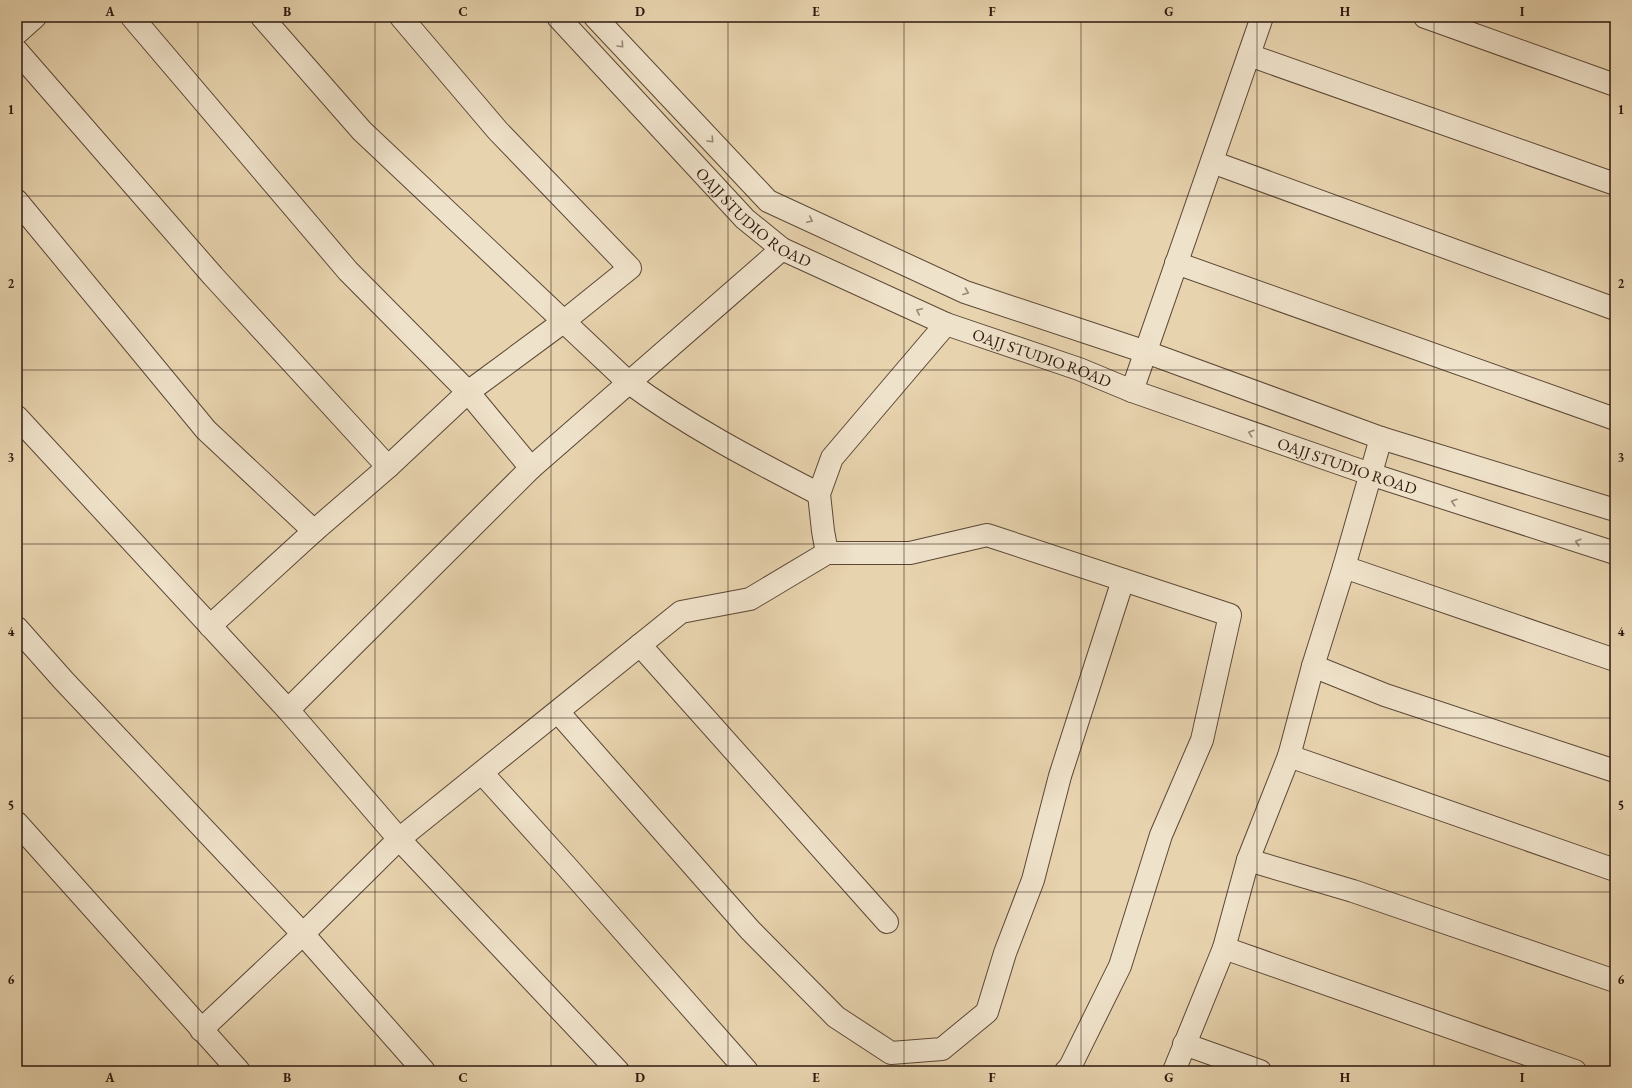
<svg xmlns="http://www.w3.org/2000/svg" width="1632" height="1088" viewBox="0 0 1632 1088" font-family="'EB Garamond',serif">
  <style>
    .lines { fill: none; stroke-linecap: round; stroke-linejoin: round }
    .minor-casing { stroke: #5c4736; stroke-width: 24 }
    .minor { stroke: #efe2ca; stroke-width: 22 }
    .oneway { stroke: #988775 }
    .grid { fill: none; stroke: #2d180e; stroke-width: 1; stroke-opacity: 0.55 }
    .labels { text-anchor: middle; stroke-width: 3.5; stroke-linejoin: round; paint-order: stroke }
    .street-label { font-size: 16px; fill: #2d180e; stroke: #efe2ca }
    .neatline { fill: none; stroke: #2d180e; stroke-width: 1.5 }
    .grid-label { font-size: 13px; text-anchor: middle; font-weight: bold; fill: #2d180e }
  </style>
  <rect width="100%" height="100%" fill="#e7d3ae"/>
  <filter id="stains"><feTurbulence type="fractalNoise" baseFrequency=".005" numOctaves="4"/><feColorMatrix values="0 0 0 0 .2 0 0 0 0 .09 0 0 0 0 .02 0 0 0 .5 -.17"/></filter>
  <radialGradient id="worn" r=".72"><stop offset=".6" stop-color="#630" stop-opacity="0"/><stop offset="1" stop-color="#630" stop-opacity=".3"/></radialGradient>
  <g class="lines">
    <defs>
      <g id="minor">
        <polyline points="132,17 348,271 468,392 531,468"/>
        <path d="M 262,17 L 362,131 L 628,382 C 688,426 753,460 819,494"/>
        <path id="s1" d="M 558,17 L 745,219 L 782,249 L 946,324 L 1079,369 L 1132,391 L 1370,474 L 1615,553"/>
        <polyline points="595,17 768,201 965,292 1146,352 1381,438 1615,510"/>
        <polyline points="1425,17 1615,85"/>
        <polyline points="17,33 35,17"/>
        <polyline points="17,51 213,276 388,467"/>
        <polyline points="1249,55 1615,184"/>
        <polyline points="1212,162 1615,309"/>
        <polyline points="17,201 206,430 314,531"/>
        <polyline points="1176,263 1615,419"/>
        <polyline points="946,324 832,458 819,494 823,531 827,553 910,553 987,535 1230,615 1202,740 1161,835 1120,966 1070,1067 1066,1071"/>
        <polyline points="1132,391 1262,17"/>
        <polyline points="17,417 288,710 399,839 618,1071"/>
        <polyline points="1344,567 1615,660"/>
        <polyline points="210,626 314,531 388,467 468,392 563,322 630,268 498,131 401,17"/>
        <polyline points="17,628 64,681 303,934 424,1071"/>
        <polyline points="640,645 887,922"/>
        <polyline points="1313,666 1385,695 1615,771"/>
        <polyline points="288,710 531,468 782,249"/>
        <polyline points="558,712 750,930 836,1017 891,1053 942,1049 987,1012 1005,953 1033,880 1060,776 1123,580"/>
        <polyline points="1289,756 1615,870"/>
        <polyline points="482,773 567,867 747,1071"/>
        <polyline points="17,823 239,1071"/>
        <polyline points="1248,860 1353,891 1615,981"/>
        <polyline points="1224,948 1575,1071"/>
        <polyline points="201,1030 303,934 399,839 681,612 750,599 827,553"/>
        <polyline points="1184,1044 1260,1071"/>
        <polyline points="1174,1071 1224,948 1248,860 1289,756 1313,666 1344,567 1381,438"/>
      </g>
    </defs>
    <use href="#minor" class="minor-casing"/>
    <use href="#minor" class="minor"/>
  </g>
  <defs><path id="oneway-chevron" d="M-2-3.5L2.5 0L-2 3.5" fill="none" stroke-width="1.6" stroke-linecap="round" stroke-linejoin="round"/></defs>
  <g class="oneway">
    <use href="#oneway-chevron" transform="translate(621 45) rotate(47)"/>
    <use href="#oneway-chevron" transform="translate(711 140) rotate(47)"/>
    <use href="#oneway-chevron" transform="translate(810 220) rotate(25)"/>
    <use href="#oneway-chevron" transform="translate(966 292) rotate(21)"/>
    <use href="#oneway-chevron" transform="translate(919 311) rotate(-155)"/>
    <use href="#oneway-chevron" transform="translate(1251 433) rotate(-161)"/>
    <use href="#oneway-chevron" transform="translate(1454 502) rotate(-162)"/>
    <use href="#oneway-chevron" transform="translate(1578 542) rotate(-164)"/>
  </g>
  <path class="grid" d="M 198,17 L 198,1071M 375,17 L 375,1071M 551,17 L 551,1071M 728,17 L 728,1071M 904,17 L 904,1071M 1081,17 L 1081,1071M 1257,17 L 1257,1071M 1434,17 L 1434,1071M 17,196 L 1615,196M 17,370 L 1615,370M 17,544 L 1615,544M 17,718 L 1615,718M 17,892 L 1615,892"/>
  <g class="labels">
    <g class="street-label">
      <text dy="6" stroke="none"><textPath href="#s1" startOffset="281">OAJJ STUDIO ROAD</textPath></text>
      <text dy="6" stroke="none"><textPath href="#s1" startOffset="605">OAJJ STUDIO ROAD</textPath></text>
      <text dy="6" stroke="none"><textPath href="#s1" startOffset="929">OAJJ STUDIO ROAD</textPath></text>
    </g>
  </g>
  <rect width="1632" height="1088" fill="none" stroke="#e7d3ae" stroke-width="44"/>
  <rect x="22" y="22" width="1588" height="1044" class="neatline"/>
  <g class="grid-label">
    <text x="110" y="16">A</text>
    <text x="287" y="16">B</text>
    <text x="463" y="16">C</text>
    <text x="640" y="16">D</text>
    <text x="816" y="16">E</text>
    <text x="992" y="16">F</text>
    <text x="1169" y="16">G</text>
    <text x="1345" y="16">H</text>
    <text x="1522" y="16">I</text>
    <text x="11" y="114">1</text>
    <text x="1621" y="114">1</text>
    <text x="11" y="288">2</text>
    <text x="1621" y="288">2</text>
    <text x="11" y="462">3</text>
    <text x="1621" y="462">3</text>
    <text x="11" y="636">4</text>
    <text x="1621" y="636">4</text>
    <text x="11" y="810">5</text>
    <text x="1621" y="810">5</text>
    <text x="11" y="984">6</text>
    <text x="1621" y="984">6</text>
    <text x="110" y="1082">A</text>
    <text x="287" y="1082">B</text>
    <text x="463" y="1082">C</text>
    <text x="640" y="1082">D</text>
    <text x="816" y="1082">E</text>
    <text x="992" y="1082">F</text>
    <text x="1169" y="1082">G</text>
    <text x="1345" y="1082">H</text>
    <text x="1522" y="1082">I</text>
  </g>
  <rect width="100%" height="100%" filter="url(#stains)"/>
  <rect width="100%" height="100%" fill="url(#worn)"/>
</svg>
